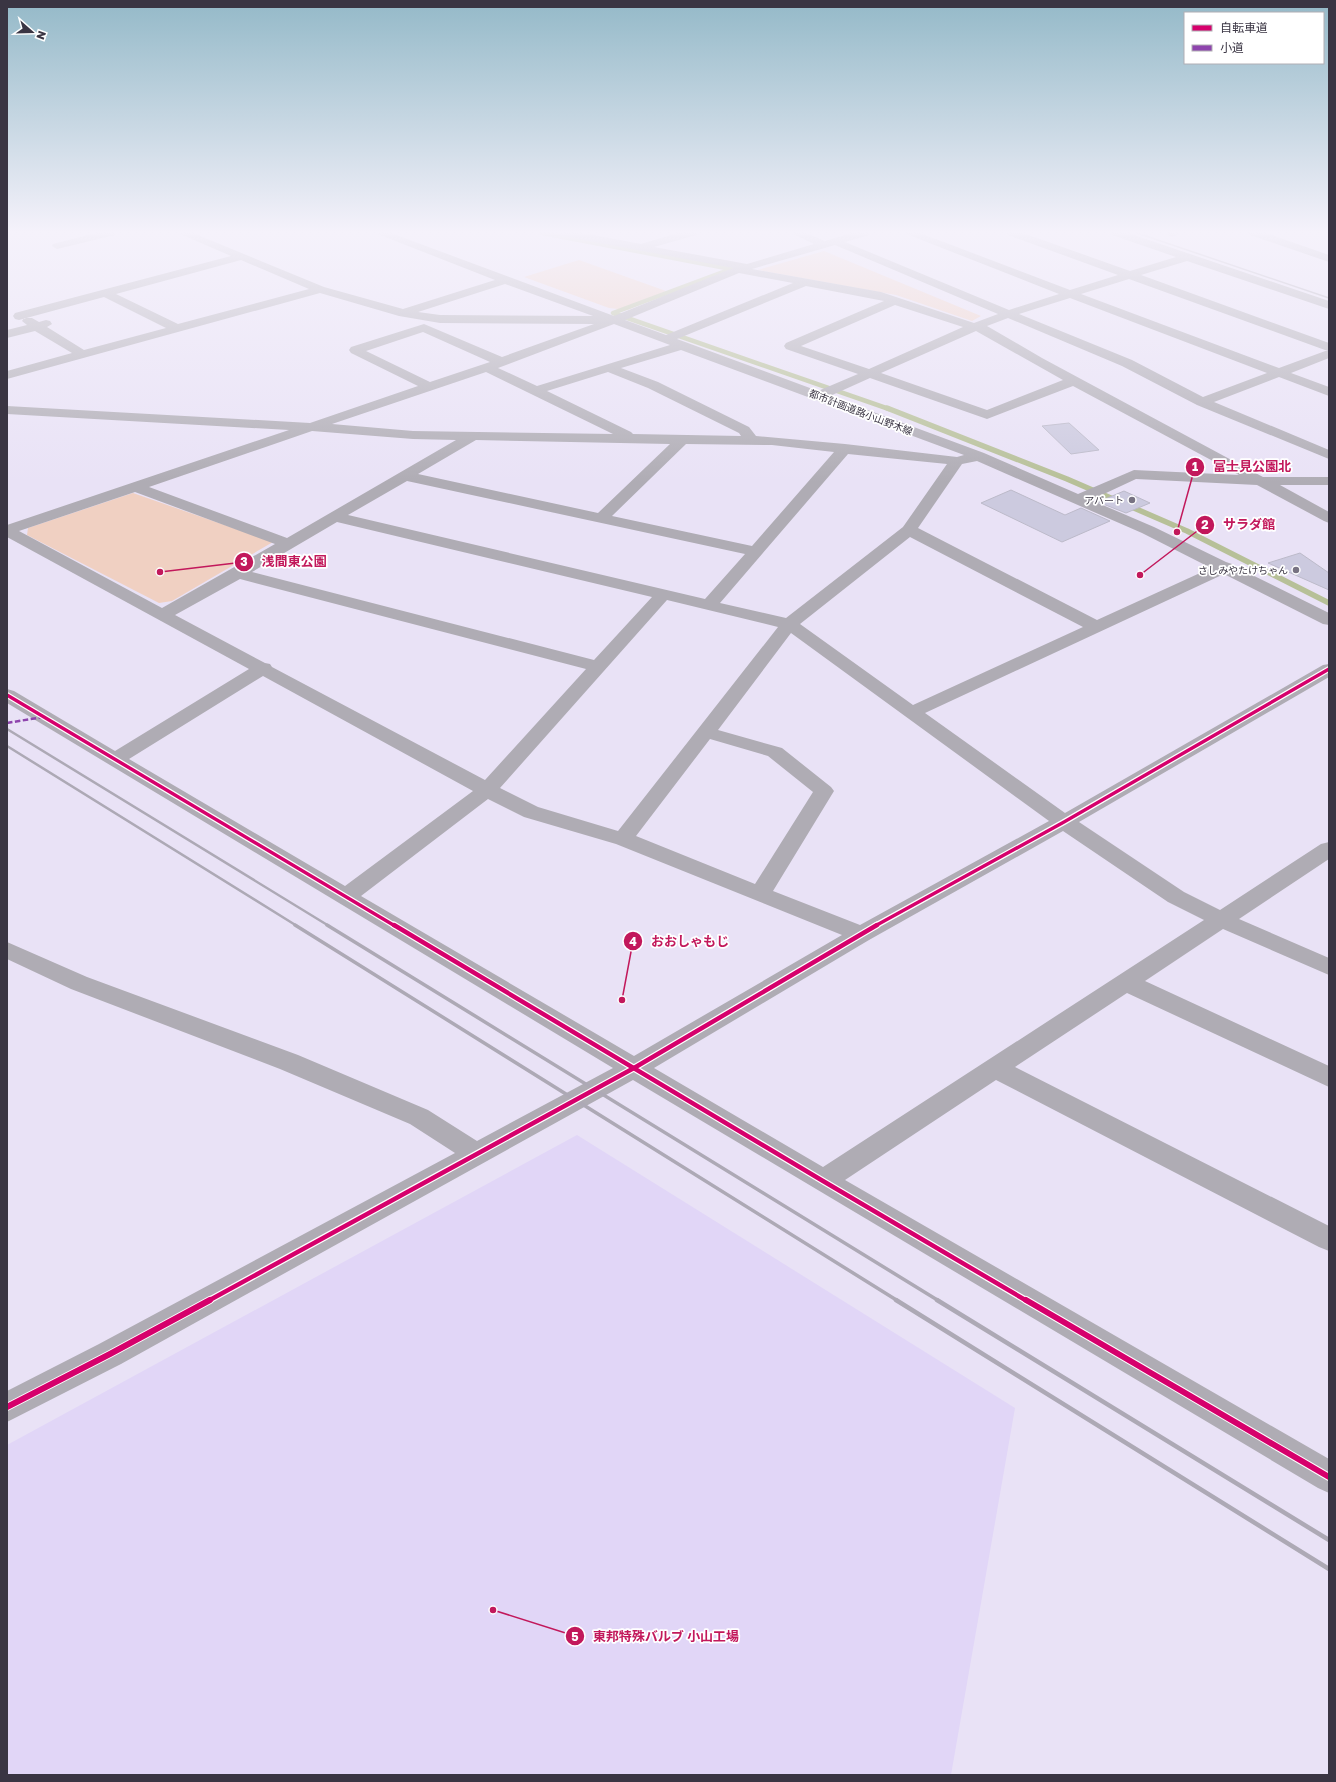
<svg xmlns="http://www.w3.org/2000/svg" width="1336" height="1782" viewBox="0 0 1336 1782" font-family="'Golos Text','Noto Sans JP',sans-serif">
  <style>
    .built { fill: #e1d6f7 }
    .green { fill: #f0d0c2 }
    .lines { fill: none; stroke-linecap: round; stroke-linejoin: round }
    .stream-far1 { stroke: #b7c098; stroke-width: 4.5 }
    .stream { stroke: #b7c098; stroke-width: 5.5 }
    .building { fill: #cccadf; stroke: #bcbac9 }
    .minor { fill: #afacb4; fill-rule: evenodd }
    .rail-far3 { stroke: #ada9b5; stroke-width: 1.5 }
    .rail-far2 { stroke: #ada9b5; stroke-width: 2.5 }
    .rail-far1 { stroke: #ada9b5; stroke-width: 3.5 }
    .rail { stroke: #ada9b5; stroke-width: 4.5 }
    .quiet { stroke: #8e44ad; stroke-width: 2.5; stroke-dasharray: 5.5 2.5; stroke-linecap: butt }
    .cycleway-far2-casing { stroke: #fff; stroke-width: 6 }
    .cycleway-far1-casing { stroke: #fff; stroke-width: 7 }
    .cycleway-casing { stroke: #fff; stroke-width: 8 }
    .cycleway-far2 { stroke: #d6006c; stroke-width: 3.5 }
    .cycleway-far1 { stroke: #d6006c; stroke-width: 4.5 }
    .cycleway { stroke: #d6006c; stroke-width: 6 }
    .poi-dot { fill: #777282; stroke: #fff; stroke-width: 1.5 }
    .labels { text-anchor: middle; stroke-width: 3.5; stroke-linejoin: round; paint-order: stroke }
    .far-street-label { font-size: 10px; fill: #3a3543; stroke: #fff }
    .far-poi-label { font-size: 10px; fill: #3a3543; stroke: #fff; text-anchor: end }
    .leader { fill: none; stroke: #c2185b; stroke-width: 1.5 }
    .callout-dot { fill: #c2185b; stroke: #fff; stroke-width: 1.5 }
    .mark-label { font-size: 12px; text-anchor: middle; font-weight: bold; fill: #fff }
    .callout-label { font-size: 13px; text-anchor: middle; font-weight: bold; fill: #c2185b; stroke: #fff; stroke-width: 3.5; stroke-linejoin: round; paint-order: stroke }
  </style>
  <rect width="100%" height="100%" fill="#e9e2f6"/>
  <polygon class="built" points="577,1135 1015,1408 951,1775 7,1775 7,1445"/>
  <g class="green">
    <polygon points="824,251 981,316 972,321 896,295 758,270"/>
    <polygon points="579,260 666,291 628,310 609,308 524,277"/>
    <polygon points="133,493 273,542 172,601 159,603 27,535 28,528"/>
  </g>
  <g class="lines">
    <polyline class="stream-far1" points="542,233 731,269 613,313 889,409"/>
    <polyline class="stream" points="887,408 1067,479 1187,531 1329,603"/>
  </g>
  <g class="building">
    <polygon points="1069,423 1099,450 1071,454 1042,426"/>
    <polygon points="1011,490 1065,515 1081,508 1110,521 1062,542 981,503"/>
    <polygon points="1124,491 1150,503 1126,513 1098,502"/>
    <polygon points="1300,553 1329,573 1329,590 1268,563"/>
  </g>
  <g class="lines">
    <g class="minor">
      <polygon points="96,233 116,233 115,235 57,249 52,246 53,244"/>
      <path d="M 178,233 L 193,233 L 324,287 L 403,309 L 495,280 L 375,233 L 391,233 L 614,316 L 733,268 L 563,236 L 558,233 L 583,233 L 641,244 L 678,233 L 697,233 L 696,235 L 654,247 L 747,264 L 814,244 L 791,233 L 806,233 L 825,241 L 852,233 L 870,233 L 869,235 L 845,242 L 1009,310 L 1059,294 L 904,233 L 920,233 L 1070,290 L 1118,275 L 1008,235 L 1007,233 L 1023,233 L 1130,271 L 1176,257 L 1112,235 L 1111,233 L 1128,233 L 1329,301 L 1329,309 L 1187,261 L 1141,275 L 1329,343 L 1329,358 L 1291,373 L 1329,387 L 1329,396 L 1279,377 L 1214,402 L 1329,450 L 1329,459 L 1197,405 L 1122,366 L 1008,318 L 987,326 L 1042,358 L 1263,477 L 1329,477 L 1329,485 L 1280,485 L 1329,512 L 1329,523 L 1324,521 L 1257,485 L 1136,479 L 1091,500 L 1154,527 L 1226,562 L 1232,564 L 1234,566 L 1329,613 L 1329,625 L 1323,624 L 1224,574 L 925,713 L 1065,813 L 1323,665 L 1329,664 L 1329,677 L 1079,822 L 1184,892 L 1220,910 L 1321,844 L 1329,842 L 1329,859 L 1239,919 L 1329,958 L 1329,975 L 1223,929 L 1145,981 L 1329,1066 L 1329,1087 L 1127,993 L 1015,1067 L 1329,1226 L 1329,1251 L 1319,1247 L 996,1080 L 845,1180 L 1329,1459 L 1329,1493 L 1318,1488 L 633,1080 L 121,1364 L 7,1422 L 7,1391 L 99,1344 L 455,1153 L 410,1124 L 280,1069 L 71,989 L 7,959 L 7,942 L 87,977 L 298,1055 L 428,1110 L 477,1141 L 613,1068 L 7,703 L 7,689 L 14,691 L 115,751 L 249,669 L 7,537 L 7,525 L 289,430 L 7,414 L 7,406 L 310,423 L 418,386 L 351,353 L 349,350 L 351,347 L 424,324 L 502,357 L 594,324 L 440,323 L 399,316 L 320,293 L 7,379 L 7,371 L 72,353 L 35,331 L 7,338 L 7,330 L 27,325 L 22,321 L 24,318 L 32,318 L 39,322 L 46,320 L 50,321 L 52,324 L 47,327 L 84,350 L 166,328 L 104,297 L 19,320 L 15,319 L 13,316 L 15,313 L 231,256 ZM 835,245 L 998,314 L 974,323 L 881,292 L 752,269 ZM 241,260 L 309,289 L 178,324 L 116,294 ZM 739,273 L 793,283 L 666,335 L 625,320 ZM 1129,279 L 1325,350 L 1328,350 L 1279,368 L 1081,294 ZM 505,284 L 593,316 L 440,315 L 418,312 ZM 806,286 L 884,301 L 786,343 L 784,346 L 786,349 L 858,374 L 818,391 L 677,339 ZM 1070,298 L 1267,373 L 1203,397 L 1132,360 L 1019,314 ZM 895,305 L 963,327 L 869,369 L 801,346 ZM 614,324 L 670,345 L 537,386 L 498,368 ZM 976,331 L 1063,380 L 987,410 L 881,373 ZM 423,332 L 490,362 L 430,382 L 366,351 ZM 681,350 L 964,455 L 957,457 L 845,444 L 756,436 L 749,427 L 658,382 L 621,368 ZM 486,372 L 613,434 L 413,431 L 332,424 ZM 608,372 L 648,388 L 739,433 L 741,436 L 633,434 L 631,432 L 547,391 ZM 870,378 L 987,419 L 1073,386 L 1239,475 L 1134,470 L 1078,494 L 984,453 L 830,396 ZM 312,431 L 413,439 L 456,440 L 287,538 L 149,487 ZM 476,440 L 670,444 L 598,513 L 418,474 ZM 686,444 L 772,445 L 834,452 L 752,546 L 612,516 ZM 848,454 L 947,464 L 903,527 L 786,618 L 720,603 ZM 977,461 L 1142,533 L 1211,568 L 1097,620 L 918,528 L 962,464 ZM 407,481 L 745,554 L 705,599 L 348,515 ZM 135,492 L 275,544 L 162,608 L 19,531 ZM 337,522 L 652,597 L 594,660 L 252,572 ZM 910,537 L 1083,627 L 913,705 L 800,624 ZM 240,579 L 586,669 L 485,780 L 272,667 L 270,664 L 265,663 L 175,615 ZM 667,600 L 778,627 L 618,831 L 538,807 L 500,788 ZM 791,633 L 1049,821 L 860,925 L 773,891 L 834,791 L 831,787 L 782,748 L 718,730 ZM 263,676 L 473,791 L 345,886 L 129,759 ZM 710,739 L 768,756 L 813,792 L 755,884 L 636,836 ZM 488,799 L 524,817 L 616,844 L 842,935 L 634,1056 L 361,896 ZM 1063,831 L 1168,902 L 1204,920 L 823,1167 L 654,1068 L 869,940 Z"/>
      <polygon points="1180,233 1172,237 1167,234 1167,233"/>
      <polygon points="1249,233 1266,233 1329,255 1329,262 1250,235"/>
    </g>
    <polyline class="rail-far3" points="1137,233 1329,298"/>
    <g class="rail-far2">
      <polyline points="7,729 329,926"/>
      <polyline points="7,746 297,926"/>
    </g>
    <g class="rail-far1">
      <polyline points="295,925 898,1301"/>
      <polyline points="327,925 939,1301"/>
    </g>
    <g class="rail">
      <polyline points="896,1300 1329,1569"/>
      <polyline points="937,1300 1329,1540"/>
    </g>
    <polyline class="quiet" points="7,723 43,717"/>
    <defs>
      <g id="cycleway-far2">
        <polyline points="7,695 395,926"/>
        <polyline points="875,926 1064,822 1329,669"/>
      </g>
      <g id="cycleway-far1">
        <polyline points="394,925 823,1181 1027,1301"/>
        <polyline points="208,1301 634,1068 877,925"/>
      </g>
      <g id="cycleway">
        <polyline points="1026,1300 1329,1477"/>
        <polyline points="7,1407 110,1354 210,1300"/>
      </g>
    </defs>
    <use href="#cycleway-far2" class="cycleway-far2-casing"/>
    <use href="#cycleway-far1" class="cycleway-far1-casing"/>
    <use href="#cycleway" class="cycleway-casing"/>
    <use href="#cycleway-far2" class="cycleway-far2"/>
    <use href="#cycleway-far1" class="cycleway-far1"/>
    <use href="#cycleway" class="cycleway"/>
  </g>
  <linearGradient id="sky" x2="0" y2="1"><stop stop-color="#94b9c8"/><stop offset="0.48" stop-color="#f5f2fb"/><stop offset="1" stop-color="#f5f2fb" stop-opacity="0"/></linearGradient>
  <rect width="1336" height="483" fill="url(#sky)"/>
  <g class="poi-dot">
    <circle cx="1132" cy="500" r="4"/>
    <circle cx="1296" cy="570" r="4"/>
  </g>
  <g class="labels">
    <g class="far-street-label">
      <text transform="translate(861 412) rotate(21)" y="4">都市計画道路小山野木線</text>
    </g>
    <g class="far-poi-label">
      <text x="1124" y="504">アパート</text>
      <text x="1288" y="574">さしみやたけちゃん</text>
    </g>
  </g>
  <path class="leader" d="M1177 532L1195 467M1140 575L1205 525M160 572L244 562M622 1000L633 941M493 1610L575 1636"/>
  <g class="callout-dot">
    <circle cx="1177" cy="532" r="4"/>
    <circle cx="1140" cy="575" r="4"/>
    <circle cx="160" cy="572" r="4"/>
    <circle cx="622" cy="1000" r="4"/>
    <circle cx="493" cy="1610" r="4"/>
    <circle cx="1195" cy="467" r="10"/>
    <circle cx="1205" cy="525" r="10"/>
    <circle cx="244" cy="562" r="10"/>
    <circle cx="633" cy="941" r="10"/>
    <circle cx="575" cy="1636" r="10"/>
  </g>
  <g class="mark-label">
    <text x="1195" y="471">1</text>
    <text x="1205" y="529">2</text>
    <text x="244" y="566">3</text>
    <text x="633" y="946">4</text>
    <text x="575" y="1641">5</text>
  </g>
  <g class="callout-label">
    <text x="1252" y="471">富士見公園北</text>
    <text x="1249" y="529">サラダ館</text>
    <text x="294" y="566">浅間東公園</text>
    <text x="690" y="946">おおしゃもじ</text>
    <text x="666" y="1641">東邦特殊バルブ 小山工場</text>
  </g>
  <rect width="1336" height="1782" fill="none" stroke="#3a3543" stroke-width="16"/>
  <rect x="1184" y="12" width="140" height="52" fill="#ffffff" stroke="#b0aeb4"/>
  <rect x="1192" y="25" width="20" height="6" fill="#d6006c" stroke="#b0aeb4"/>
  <text x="1220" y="32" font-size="12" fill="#3a3543">自転車道</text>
  <rect x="1192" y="45" width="20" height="6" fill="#8e44ad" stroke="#b0aeb4"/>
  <text x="1220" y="52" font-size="12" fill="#3a3543">小道</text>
  <g transform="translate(32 32) rotate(110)" stroke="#ffffff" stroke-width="3" paint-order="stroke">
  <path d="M0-3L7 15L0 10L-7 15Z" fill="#3a3543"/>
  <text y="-6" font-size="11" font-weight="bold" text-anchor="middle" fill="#3a3543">N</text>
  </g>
</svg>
